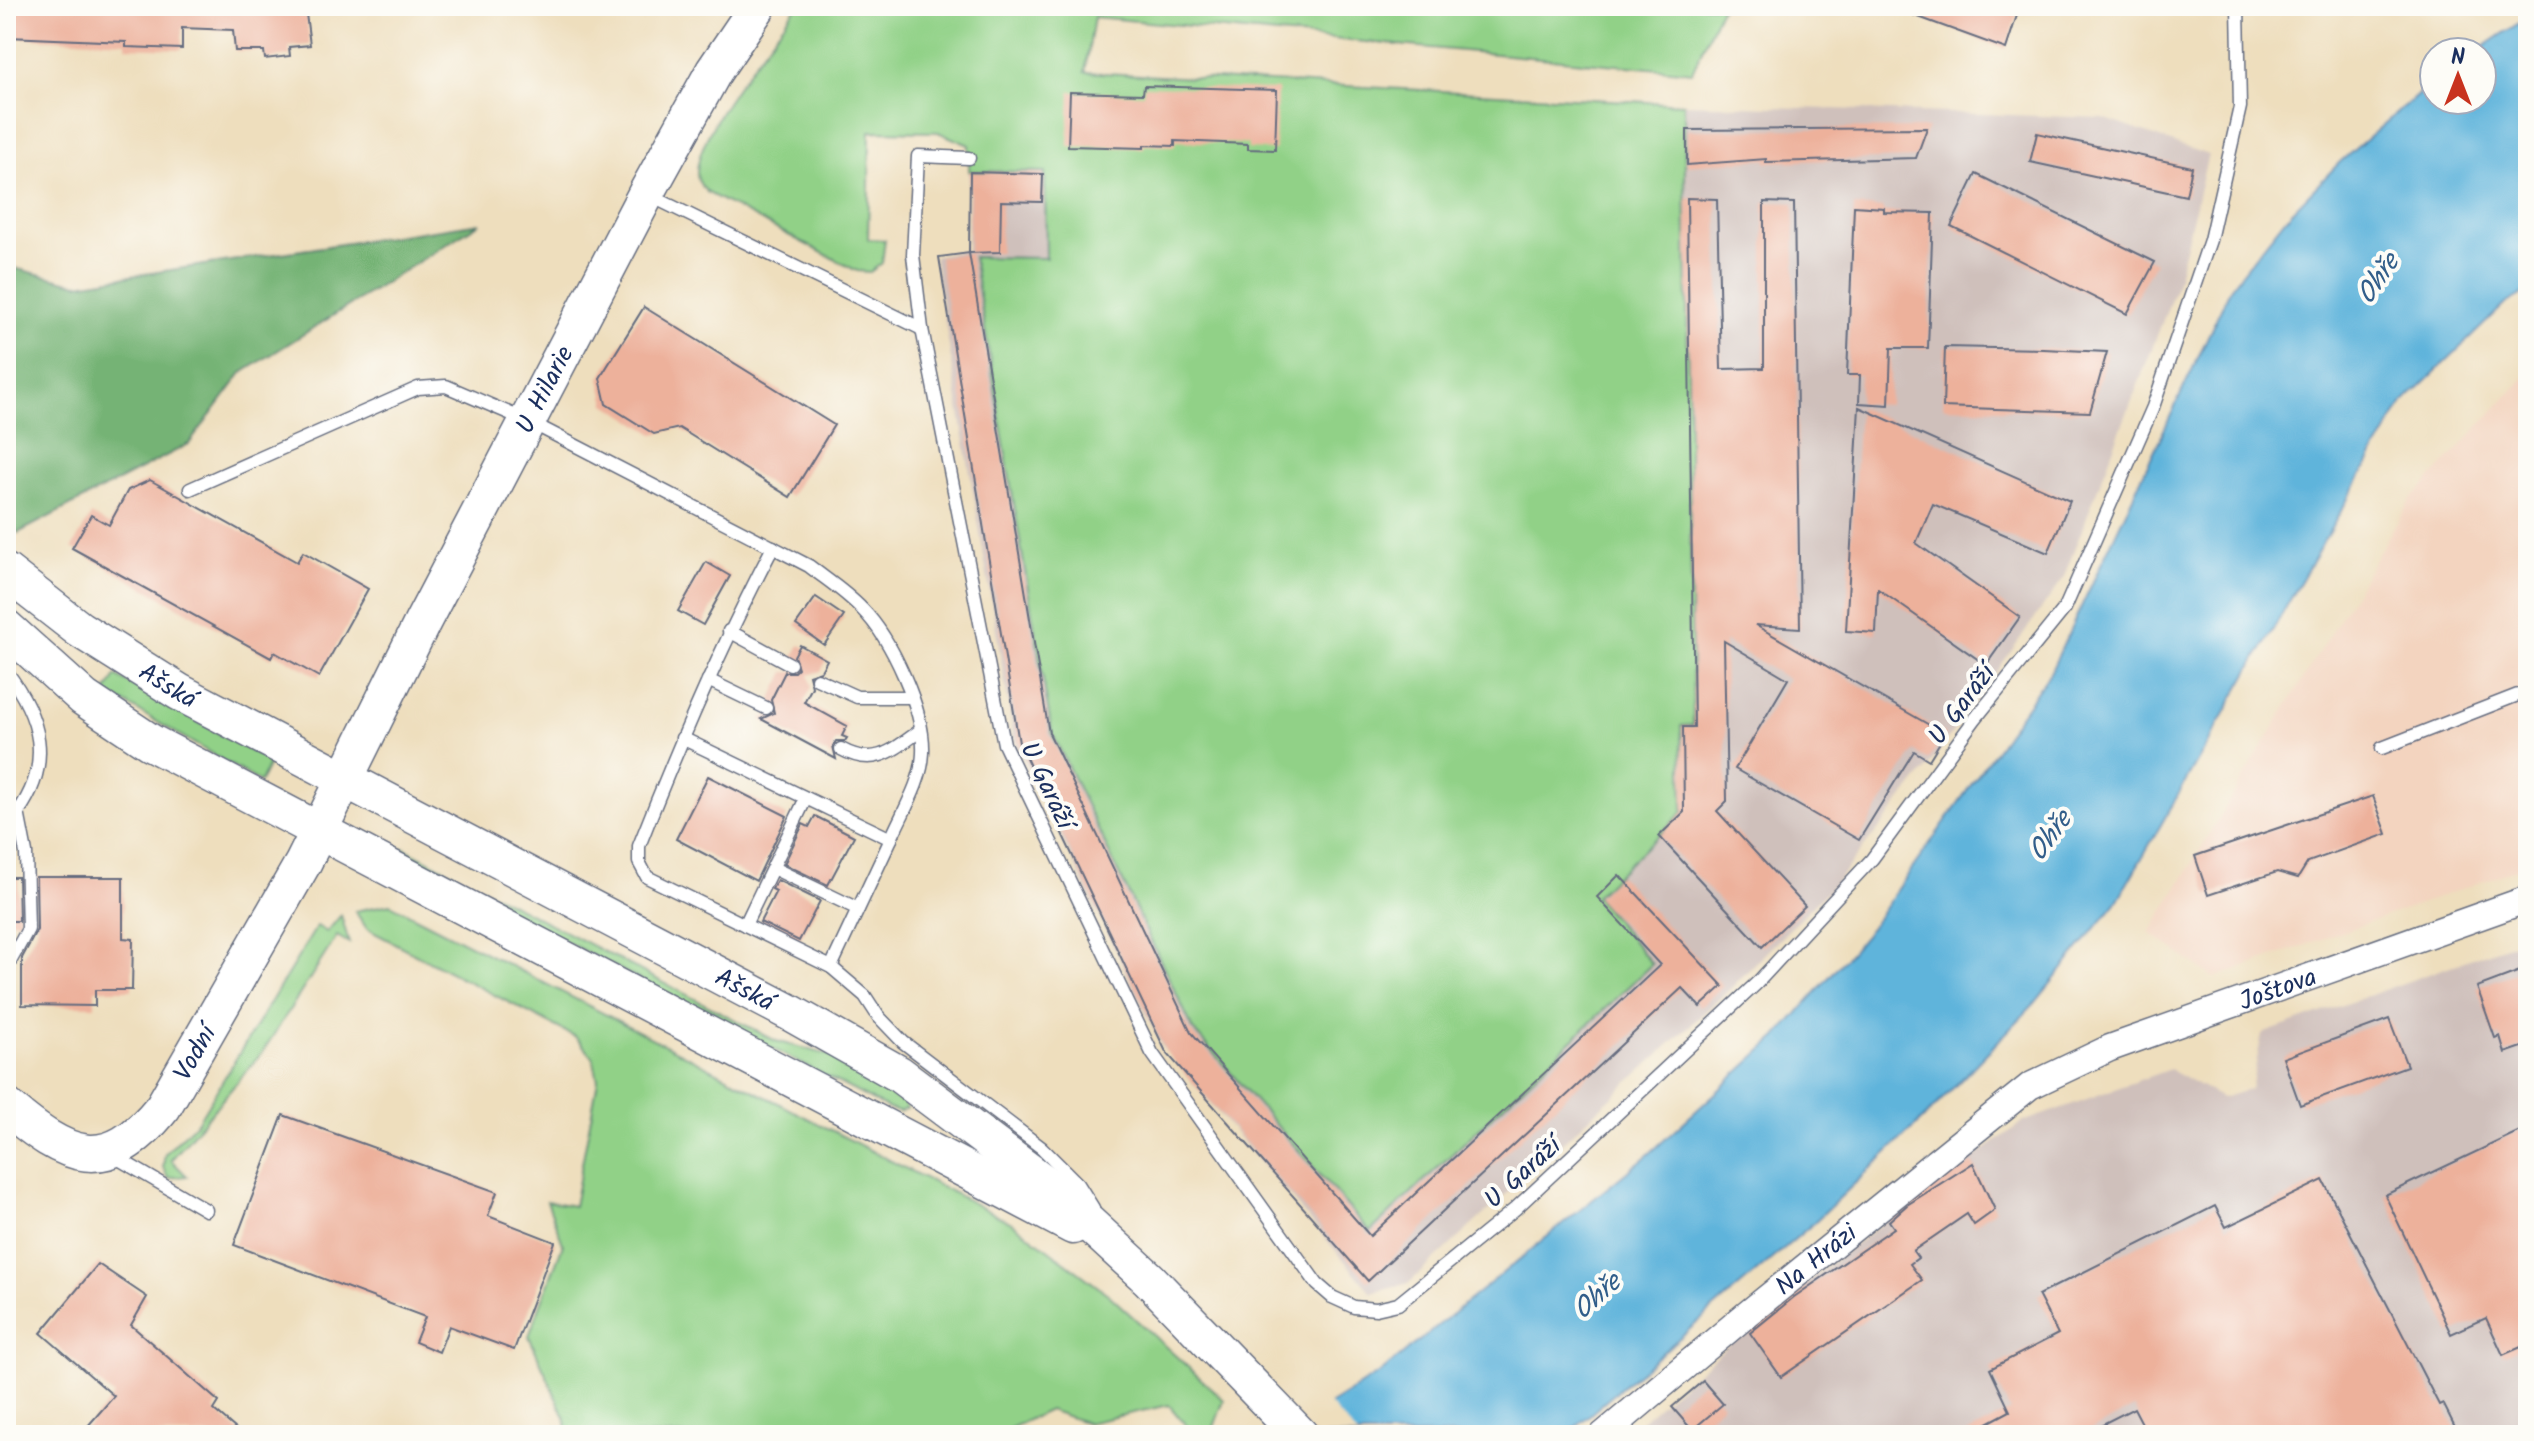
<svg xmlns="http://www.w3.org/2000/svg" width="2534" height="1441" viewBox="0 0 2534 1441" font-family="Kalam,sans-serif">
	<rect width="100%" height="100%" fill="#fdfcf7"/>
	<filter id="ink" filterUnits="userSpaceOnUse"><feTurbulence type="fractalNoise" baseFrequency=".0125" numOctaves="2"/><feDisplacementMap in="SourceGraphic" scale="16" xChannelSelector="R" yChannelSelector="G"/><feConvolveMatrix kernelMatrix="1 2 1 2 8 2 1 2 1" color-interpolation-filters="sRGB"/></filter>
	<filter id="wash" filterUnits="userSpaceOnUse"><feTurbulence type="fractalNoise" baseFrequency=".006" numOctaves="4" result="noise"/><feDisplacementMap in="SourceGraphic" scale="32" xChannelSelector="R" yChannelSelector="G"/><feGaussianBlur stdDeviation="1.8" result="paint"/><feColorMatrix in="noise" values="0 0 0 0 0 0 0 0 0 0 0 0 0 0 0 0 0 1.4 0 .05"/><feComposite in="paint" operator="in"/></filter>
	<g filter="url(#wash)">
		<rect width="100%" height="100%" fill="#eedebd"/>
		<!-- built -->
		<path fill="#f3d4bf" d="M2528,374v491l-314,113 -64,-45 260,-432z"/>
		<!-- industrial -->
		<g fill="#cfc0bb">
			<path d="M1684,104l419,14 105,37 -33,134 -112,290 -138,192 -89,111 -106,107 -321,294 -37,10 -210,-246 -148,-309 -80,-482 33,-6 2,-79 76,1 1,86 -73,-1 622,639 88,-84 -2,-87h12z"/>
			<path d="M2528,938v497h-890l-5,-7 114,-99 141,-110 135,-97 147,-53 52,29 29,-9 11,-55z"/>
		</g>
		<!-- green -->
		<g fill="#91d187" stroke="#568072" stroke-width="2">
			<path d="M797,6h925l-30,66 -598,-55 -9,55 599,32 9,621 -12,1 2,86 -88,84 57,68 -282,268 -176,-201 -142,-298 -79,-476 73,1 -1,-86 -76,-1v-26l-31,-13 -68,-1 -2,108 17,1 -3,23 -12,9 -13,-1 -149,-78c-6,-6 -11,-11 -11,-21 1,-43 74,-130 100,-166z"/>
			<path d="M116,676l154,86 -10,20 -154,-90z"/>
			<path d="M395,848h9l372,193 60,16 69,47 2,5 -8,3 -10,-3 -490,-254z"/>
			<path d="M390,904l624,320 95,71 115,105 -13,35h-17l-25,-30 -82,18 -38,-13 -53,25h-428l-3,-18 -36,-81 34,-92 -16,-43 27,5 24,-126 -5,-23 -17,-20 -209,-108 -12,-18z"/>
			<path d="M341,915l8,28 -12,-7 -75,117 -91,107 16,16 -19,2 -5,-11 2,-13 33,-33 119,-195 10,6z"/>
		</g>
		<!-- forest -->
		<path fill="#74b374" stroke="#487169" stroke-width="2" d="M480,223l-238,150 -53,71 -171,89 -12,-13v-254l72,18z"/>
		<!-- water -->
		<path fill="#5eb4db" stroke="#3c729c" stroke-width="2" d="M2528,17v274l-23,13 -102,99 -287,500 -81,100 -109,113 -117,111 -243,208h-285l100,-63 268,-218 128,-117 88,-101 186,-265 180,-384 53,-67 56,-58 94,-81v19h48v-48h-6z"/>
		<!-- pier -->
		<path fill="#eedebd" d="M1327,1402l31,33h-81l2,-3z"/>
		<g id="blocks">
			<!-- building -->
			<g fill="#edb19b">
				<path d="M9,6h296l5,39 -21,2 1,9 -25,3 -1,-8h-29l-2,-21 -51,-2v21l-56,-2v-5l-118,-5z"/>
				<path d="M1903,6h117l-14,43 -104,-38z"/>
				<path d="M1144,86l133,4 -2,60 -27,-1v-5l-73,-3v5l-31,-1v3l-76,-2 2,-54 73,2z"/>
				<path d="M1927,128l-11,30 -150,4v-3l-79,6v-35z"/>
				<path d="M2037,133l155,34 -6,29 -156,-34z"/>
				<path d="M970,172l73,2 -1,28 -41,-1 -1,51 -31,1z"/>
				<path d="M1976,174l179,88 -28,52 -176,-88z"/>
				<path d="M1687,198l30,1 4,170 43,-1v-166l30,1 6,425 -45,-3 190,109 -16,26 -15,-9 -55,89 -124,-71 53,-90 -64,-38 3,160 -10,10 88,95 -43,41 -103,-111 25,-24 -1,-85h11z"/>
				<path d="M1854,206l30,2v4l49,1 -5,135h-37l-2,57 -30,-2 1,-28h-13z"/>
				<path d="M969,253l80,480 142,299 179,204 290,-271 -63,-68 22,-22 104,111 -23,21 -18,-19 -314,293 -202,-229 -147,-309 -80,-486z"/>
				<path d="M644,307l190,118 -44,72 -111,-69 -25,6 -48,-30 -6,-26z"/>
				<path d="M1945,347l98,2 64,3 -17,60 -94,-3 -53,-2z"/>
				<path d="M1859,407l211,94 -22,52 -115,-49 -17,39 104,74 -34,48 -108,-76 -2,44 -30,-2z"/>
				<path d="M150,480l147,82 6,-10 65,37 -49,88 -45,-25 -3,6 -199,-110 19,-33 18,10 19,-35z"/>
				<path d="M706,562l24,14 -27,49 -25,-14z"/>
				<path d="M816,597l28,19 -20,29 -28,-20z"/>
				<path d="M800,645l27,15 -6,11 -12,4 3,12 -8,15 43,24 -5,10 5,2 -2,3h-9l-3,5 3,13 -75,-40 13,-6 -3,-13 14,-28h9l4,-4 -4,-12z"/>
				<path d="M708,776l79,40 -31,65 -80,-42z"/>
				<path d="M2373,796l14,38 -79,28 -10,16 -21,-6 -69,23 -13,-39z"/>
				<path d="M815,816l39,20 -26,49 -44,-21 19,-40 6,3z"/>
				<path d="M6,877h12l1,44h-13z"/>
				<path d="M36,877h87v61l10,1 -1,51h-37v16l-73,-1v-47l15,-28z"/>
				<path d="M777,880l43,21 -21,40 -39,-19 16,-31 -4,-2z"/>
				<path d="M2528,968v77l-23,8 -5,-17 -5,2 -18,-51z"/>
				<path d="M2389,1019l18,47 -107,39 -17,-47z"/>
				<path d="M283,1115l214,77 -9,24 67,26 -41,108 -65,-24 -10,26 -24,-10 10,-25 -191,-72z"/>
				<path d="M2528,1127v217l-25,11 -17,-37 -35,16 -66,-139z"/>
				<path d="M1973,1163l22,47 -21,15 -7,-11 -54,37 5,7 -8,6 12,16 -141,97 -31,-44 44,-36 100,-69 -5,-7 18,-16z"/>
				<path d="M2323,1180l116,225 4,-2 16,32h-311l-14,-27 -53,27h-116l45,-24 -20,-42 68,-35 -20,-39 177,-89 11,21z"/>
				<path d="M98,1264l49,33 -16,28 88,77 -5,8 29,25h-163l34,-39 -73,-63z"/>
				<path d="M1703,1381l20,23 -31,26 -20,-23z"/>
			</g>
		</g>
	</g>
	<g filter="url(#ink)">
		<use href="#blocks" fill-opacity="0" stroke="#656c7f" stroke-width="2"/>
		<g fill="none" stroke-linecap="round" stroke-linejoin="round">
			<defs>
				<g id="lane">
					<path d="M649,195l273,134 -9,-74 5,-99 51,2"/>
					<path d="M922,329l82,415 148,309 165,231 15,13 22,10 22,2 22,-5 117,-95 242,-226 87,-94 28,-30 103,-140 90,-111 88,-201 57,-167 30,-133 -2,-101"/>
					<path d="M190,489l228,-101 28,-2 84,36 279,144c18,14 37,26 53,43 29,29 63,102 61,144 -1,29 -21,60 -32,86l-209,-101"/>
					<path d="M773,547c-51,97 -94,197 -134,299v16l8,15 184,90 34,29 13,20 25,26 139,106 36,36 15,24"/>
					<path d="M729,631l61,33"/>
					<path d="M6,671c35,46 47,92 12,141"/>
					<path d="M817,679l40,18h55"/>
					<path d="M708,680l58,28"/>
					<path d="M2382,748l146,-57"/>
					<path d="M841,749c34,19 52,1 80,-19"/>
					<path d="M6,802l12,10 8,41 2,76 -22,40"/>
					<path d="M773,868l85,41"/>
					<path d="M745,925l61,-127"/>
					<path d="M831,967l60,-128"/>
					<path d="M112,1155l94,55"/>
				</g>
				<g id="street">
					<path id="s1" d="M1603,1435l143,-120 284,-229 80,-38 418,-149"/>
				</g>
				<g id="secondary">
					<path id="s2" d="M6,572l73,57 100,63 612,321 108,61 148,111 102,94 151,156"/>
					<path d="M6,628l78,70 66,44 923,484"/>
					<path id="s3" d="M6,1106c61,52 100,72 157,1l140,-244 120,-242 223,-427 68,-123 44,-65"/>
				</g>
			</defs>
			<!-- lane casing -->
			<use href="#lane" stroke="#656c7f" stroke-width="15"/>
			<!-- street casing -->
			<use href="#street" stroke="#656c7f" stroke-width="29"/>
			<!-- secondary casing -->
			<use href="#secondary" stroke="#656c7f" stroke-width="39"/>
			<!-- lane -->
			<use href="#lane" stroke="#fff" stroke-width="12"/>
			<!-- street -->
			<use href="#street" stroke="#fff" stroke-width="26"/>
			<!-- secondary -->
			<use href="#secondary" stroke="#fff" stroke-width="36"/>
		</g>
	</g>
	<g text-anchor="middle" stroke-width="8" stroke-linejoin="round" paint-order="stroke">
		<!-- street labels -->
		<g font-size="26" fill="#1b2f5e" stroke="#fdfcf7">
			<text dy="9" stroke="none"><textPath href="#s3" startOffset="1000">U Hilarie</textPath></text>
			<text dy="9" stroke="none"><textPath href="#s2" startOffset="198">Ašská</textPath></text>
			<text transform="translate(1961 704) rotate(-53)" y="9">U Garáží</text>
			<text transform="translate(1048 785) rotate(65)" y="9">U Garáží</text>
			<text dy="9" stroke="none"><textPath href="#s2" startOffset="850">Ašská</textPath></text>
			<text dy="9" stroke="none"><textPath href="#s1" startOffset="818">Joštova</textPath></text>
			<text dy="9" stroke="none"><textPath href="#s3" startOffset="250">Vodní</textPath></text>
			<text transform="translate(1522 1172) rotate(-42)" y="9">U Garáží</text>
			<text dy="9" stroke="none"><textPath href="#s1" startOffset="276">Na Hrázi</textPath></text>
		</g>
		<!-- water labels -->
		<g font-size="28" font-style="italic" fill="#325e8a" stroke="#fdfcf7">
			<text transform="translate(2377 278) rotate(-56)" y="10">Ohře</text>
			<text transform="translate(2049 835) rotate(-54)" y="10">Ohře</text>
			<text transform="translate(1596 1295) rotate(-42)" y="10">Ohře</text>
		</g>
	</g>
	<!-- margin -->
	<rect width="2534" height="1441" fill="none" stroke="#fdfcf7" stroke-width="32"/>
	<!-- north arrow -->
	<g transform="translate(2458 76)"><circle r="38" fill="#fdfcf7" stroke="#a3aaba" stroke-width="2"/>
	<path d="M0-6L14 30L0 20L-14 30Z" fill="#c8321e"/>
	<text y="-12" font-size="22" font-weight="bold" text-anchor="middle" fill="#1b2f5e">N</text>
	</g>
</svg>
